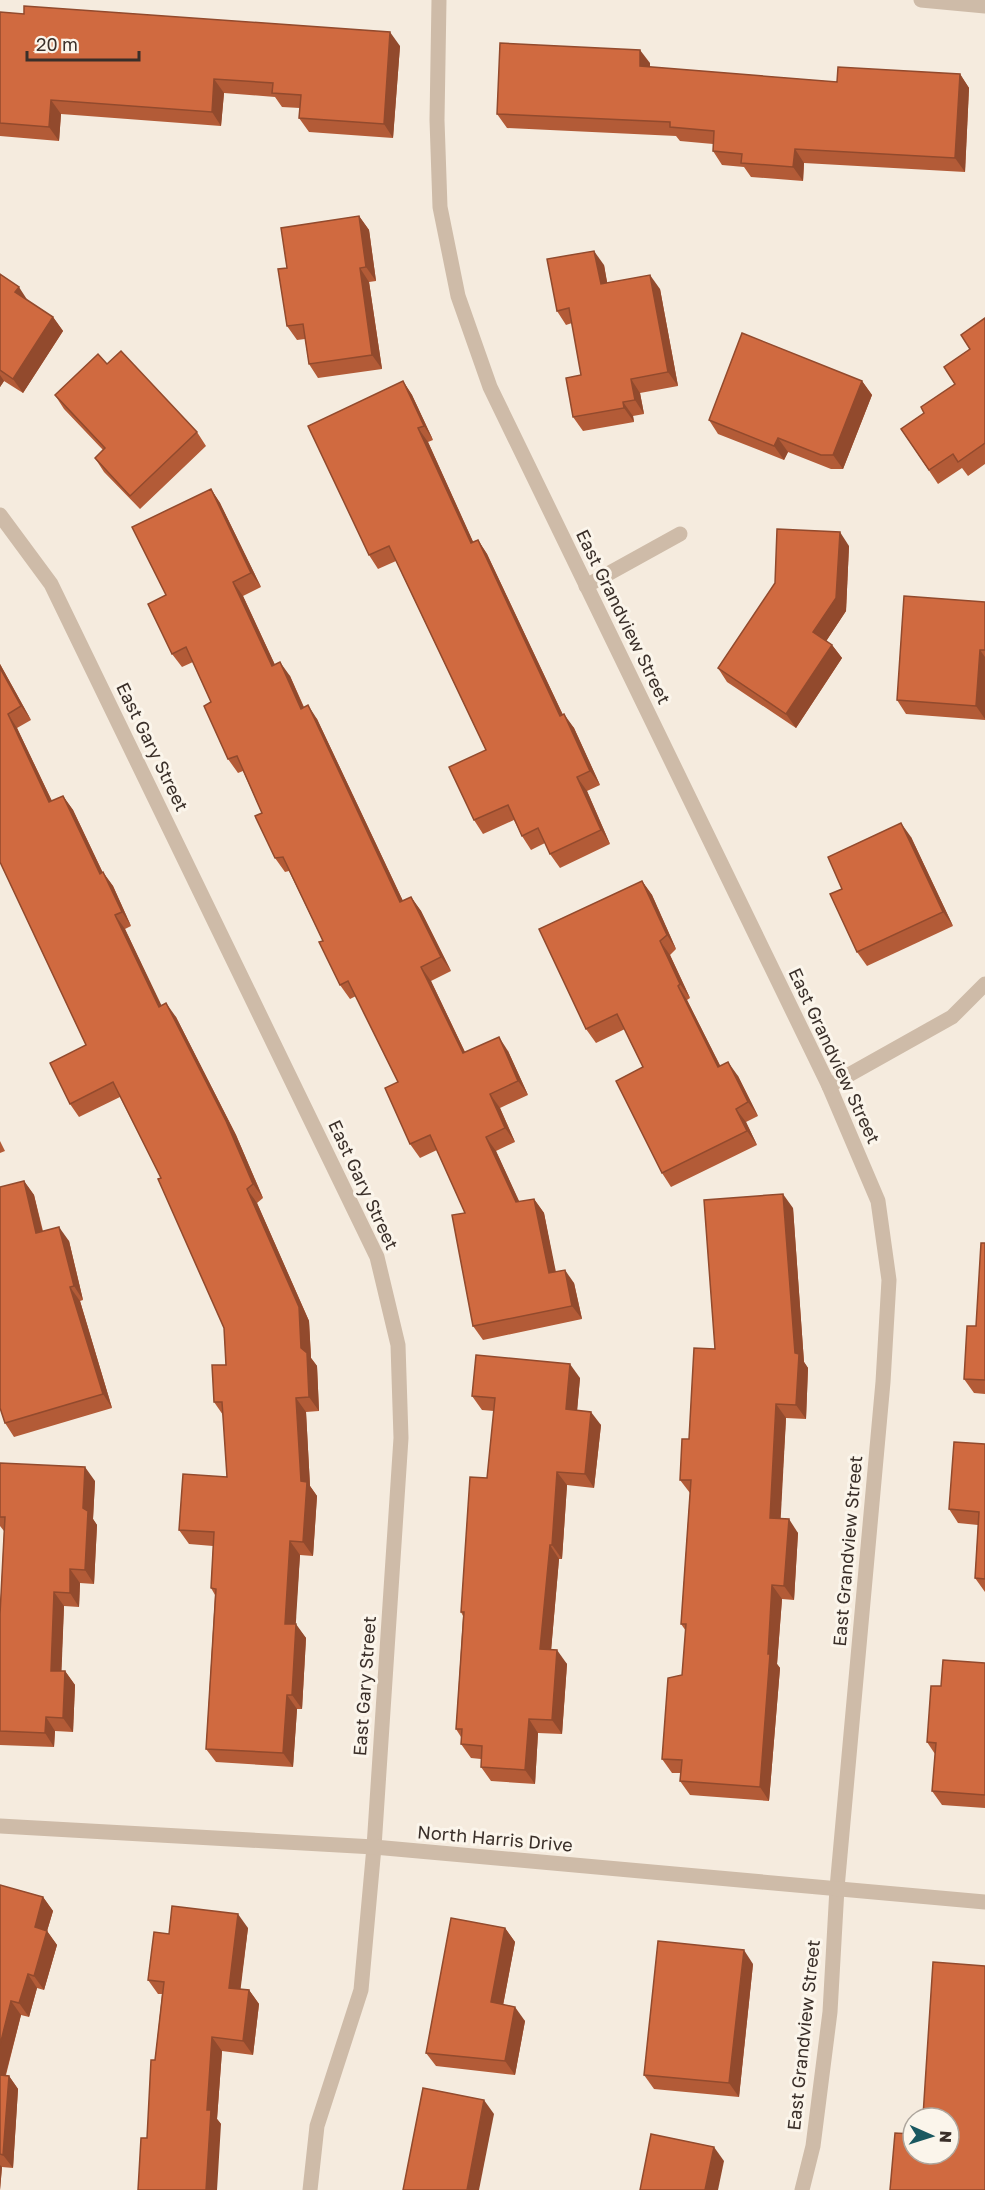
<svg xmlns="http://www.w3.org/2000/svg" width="985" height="2190" viewBox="0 0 985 2190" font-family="'Golos Text',sans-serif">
	<rect width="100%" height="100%" fill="#f5ebde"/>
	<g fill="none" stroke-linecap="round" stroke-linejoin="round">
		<!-- minor -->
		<g stroke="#cebba8" stroke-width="15">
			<path d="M439,0l-2,120 3,87 18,89 32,91 339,699 49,115 11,79 -6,102 -46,506 -7,124 -17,134 -11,44"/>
			<path d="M921,0l64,6"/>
			<path d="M0,515l51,69 326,673 21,88 3,93 -27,409 -13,143 -44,136 -7,64"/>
			<path d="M586,586l94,-52"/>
			<path d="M829,1086l123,-69 33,-33"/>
		</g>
		<!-- tertiary -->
		<path stroke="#cebba8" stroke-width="15" d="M0,1826l374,21 611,55"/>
	</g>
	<!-- wall -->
	<g fill="#b35b37">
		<path d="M0,12l400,34 -7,92 -84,-6 -10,-14 1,-10 -18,-1 -7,-10 -51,-4 -3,33 -160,-12 -2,27 -59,-5z"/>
		<path d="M650,63v4l187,15 123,-8 9,14 -4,84 -161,-9 -1,18 -52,-4 -7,-10 -22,-2 -9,-14v-7l-33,-3 -4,-5 -169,-8 -10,-14z"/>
		<path d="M359,216l10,14 7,51 -7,1 13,87 -64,9 -9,-14 -4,-25 -8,1 -10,-14v-58z"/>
		<path d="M604,265l3,18 53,6 18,97 -38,7 4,21 -11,2 1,6 -51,9 -10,-14 8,-42 -9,-52 -6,2 -9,-14z"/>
		<path d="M0,274l28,27 25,16 10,14 -40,62 -19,-12 -4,6z"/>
		<path d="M985,318v146l-17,12 -6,-8 -24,16 -37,-55 23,-16 31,-29 15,-35z"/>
		<path d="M107,364l90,68 9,14 -66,63 -36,-37 -9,-14 8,-8 -39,-41 -9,-14z"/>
		<path d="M403,381l9,14 21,45 -5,2 45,100 5,-2 9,14 76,161 11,13 26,57 -13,6 23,53 -50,24 -10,-14 -5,-11 -14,7 -9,-14 -8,-16 -31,14 -9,-14 12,-70 -90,-189 -18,8 -9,-14z"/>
		<path d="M862,381l10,14 -29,74h-12l-43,-17 -4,8 -66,-26 -9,-14z"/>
		<path d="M211,489l9,14 41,84 -18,9 32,69 15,11 14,31 13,12 86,182 8,-4 10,14 30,60 -20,10 34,71 43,-1 20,44 -28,13 15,34 -19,9 23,51 15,-3 10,14 11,58 19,12 8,36 -99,21 -10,-14 -8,-113 -28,-63 -17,8 -10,-14 -12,-62 -42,-86 -6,3 -10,-14 -17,-44 -34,-70 -4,1 -10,-14 -13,-45 -19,-42 -5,2 -10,-14 -17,-57 -18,-40 -11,5 -10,-13 -6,-59z"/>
		<path d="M849,546l-3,65 -20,30 6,4 10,13 -46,70 -69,-46 -9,-14z"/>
		<path d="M985,602v118l-79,-6 -9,-14z"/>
		<path d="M0,664l31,56 -14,8 35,73 11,-5 10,14 30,63 10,13 18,40 -6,3 36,77 15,11 60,118 27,63 -6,5 52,118 2,37 6,8 2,45 -13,1 4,74 7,10 -4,60 -13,-1 -5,69 11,14 -4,71h-5l-4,58 -77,-5 -10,-13 9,-154 -4,-7 2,-42 -24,-2 -10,-14 48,-53 -4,-62 -9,-13 12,-37 -2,-37 -63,-150 -41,-81 -41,20 -9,-13 16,-59 -86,-183z"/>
		<path d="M911,837l42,89 -86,40 -10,-14 -15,-63z"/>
		<path d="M642,881l10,14 24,54 -6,6 20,43 -3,2 33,66 18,10 20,40 -12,6 11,23 -86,42 -9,-14 -19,-106 -18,-38 -29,14 -10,-14z"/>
		<path d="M0,1141l5,10 -5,2z"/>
		<path d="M24,1181l10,14 9,36 26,10 14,59 -3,1 32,107 -98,29 -9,-14z"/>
		<path d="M793,1208l11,154 4,6 -2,51 -20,-1 -6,101 18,14 -4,67 -12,-1 -5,65 3,4 -11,133 -79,-6 -10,-14v-8h-8l-10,-14 20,-84 4,-44 -5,-7 9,-131 -10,-13 9,-41 26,-90z"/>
		<path d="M985,1243v151l-11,-1 -10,-14 12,-53z"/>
		<path d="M580,1378l-3,32 24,15 -7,63 -27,-3 -5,74h-3l-8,91 16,14 -5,70 -24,-1 -3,51 -44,-3 -10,-14v-8l-10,-1 -10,-14v-7l-5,-8 7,-113 -2,-4 26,-134 7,-67 -12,-1 -10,-14z"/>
		<path d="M985,1444v148l-10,-14 3,-53 -20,-2 -9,-14z"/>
		<path d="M0,1463l95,18 -2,38 4,6 -3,59 -14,-1 -1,24 -15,-1 -3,65h4l10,14 -2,47 -18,-1 -1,16 -54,-2v-131l4,-83 -4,-5z"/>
		<path d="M985,1663v145l-43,-3 -10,-14 3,-37 -8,-12 14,-56z"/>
		<path d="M0,1885l43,12 10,14 -6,20 10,14 -13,45 -7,-2 -8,29 -8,-2 -15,60 3,1 9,13 -5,79 -11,-1 -2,23z"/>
		<path d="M248,1928l-8,61 9,1 10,14 -6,51 -31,-4 -5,68 4,5 -74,14 15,-144h-4l-10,-14 21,-46z"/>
		<path d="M505,1928l10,14 -12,63 22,16 -10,54 -79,-9 -10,-13z"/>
		<path d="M753,1964l-14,133 -85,-8 -10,-14z"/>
	</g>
	<!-- shaded-wall -->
	<g fill="#924a2d">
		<path d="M390,32l10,14 -7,92 -9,-14z"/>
		<path d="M640,50l10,13 -1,17 -9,-14z"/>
		<path d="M960,74l9,14 -4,84 -10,-14z"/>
		<path d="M214,79l10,14 -3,33 -9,-14z"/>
		<path d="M51,100l10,14 -2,27 -10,-14z"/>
		<path d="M795,149l9,14 -1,18 -10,-14z"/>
		<path d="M359,216l10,14 7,51 -10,-14z"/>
		<path d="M594,251l10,14 6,33 -9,-14z"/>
		<path d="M360,268l9,14 13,87 -10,-14z"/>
		<path d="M650,275l10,14 18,97 -10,-14z"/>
		<path d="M19,287l9,14 -13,-9z"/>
		<path d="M53,317l10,14 -40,62 -10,-14z"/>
		<path d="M0,375l4,6 -4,6z"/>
		<path d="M631,379l9,14 4,21 -9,-14z"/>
		<path d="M403,381l9,14 21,45 -9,-14z"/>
		<path d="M862,381l10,14 -29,74 -10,-14z"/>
		<path d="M623,402l10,14 1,6 -10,-14z"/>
		<path d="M418,428l10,14 52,115 -9,-14z"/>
		<path d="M778,438l10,14 -4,8 -10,-14z"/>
		<path d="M211,489l9,14 41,84 -10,-14z"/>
		<path d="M840,532l9,14 -3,65 -23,35 -10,-14z"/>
		<path d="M478,540l9,14 83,176 -10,-14z"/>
		<path d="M233,582l10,14 39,84 -10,-14z"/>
		<path d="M832,645l10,13 -46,70 -10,-14z"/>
		<path d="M980,650l5,7v62l-9,-13z"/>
		<path d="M280,662l10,14 20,46 -9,-13z"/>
		<path d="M0,664l31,56 -10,-14 -21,-38z"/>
		<path d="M308,705l9,14 93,197 -10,-14z"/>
		<path d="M8,714l9,14 42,88 -10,-14z"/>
		<path d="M564,714l10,14 26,57 -10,-14z"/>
		<path d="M577,777l10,14 23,53 -9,-14z"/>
		<path d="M63,796l10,14 37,78 -10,-14z"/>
		<path d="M901,823l10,14 42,89 -10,-14z"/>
		<path d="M103,872l10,14 18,40 -9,-14z"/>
		<path d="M642,881l10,14 24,54 -9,-14z"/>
		<path d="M411,897l10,14 30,60 -10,-14z"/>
		<path d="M115,915l10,14 44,92 -10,-14z"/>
		<path d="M660,941l10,14 20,43 -10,-14z"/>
		<path d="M421,967l10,14 41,86 -9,-14z"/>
		<path d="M678,986l9,14 41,81 -10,-14z"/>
		<path d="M166,1003l10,14 60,118 27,63 -10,-14z"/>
		<path d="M499,1037l9,14 20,44 -10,-14z"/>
		<path d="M728,1062l10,14 20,40 -10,-14z"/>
		<path d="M490,1094l10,14 15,34 -10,-14z"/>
		<path d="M736,1109l10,13 11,23 -10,-14z"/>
		<path d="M486,1137l10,14 30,65 -10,-14z"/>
		<path d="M24,1181l10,14 12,52 -10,-14z"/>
		<path d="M247,1189l10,14 52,118 2,37 6,8 2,45 -10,-14 -8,-49z"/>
		<path d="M783,1194l10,14 11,154 4,6 -2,51 -10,-14 -1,-52z"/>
		<path d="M534,1199l10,14 15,74 -10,-14z"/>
		<path d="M59,1227l10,14 14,59 -9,-14z"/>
		<path d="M565,1270l9,13 8,36 -10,-13z"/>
		<path d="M70,1287l10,14 32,107 -9,-14z"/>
		<path d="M570,1364l10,14 -4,45 -10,-14z"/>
		<path d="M296,1398l10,14 4,74 7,10 -4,60 -10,-14z"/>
		<path d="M776,1404l10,14 -6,114 -10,-14z"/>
		<path d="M591,1412l10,13 -7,63 -9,-14z"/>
		<path d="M85,1467l10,14 -2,38 4,6 -3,59 -9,-14 -2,-62z"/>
		<path d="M557,1472l10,13 -5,74 -10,-14z"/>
		<path d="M789,1519l9,14 -4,67 -10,-14z"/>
		<path d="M290,1541l10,14 -5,82 -10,-13z"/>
		<path d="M550,1545l9,14 -9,104 -10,-14z"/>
		<path d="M70,1569l10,14 -1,24 -9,-14z"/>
		<path d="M772,1585l10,14 -5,65 3,4 -11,133 -9,-14z"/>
		<path d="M54,1592l10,14 -3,79 -10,-14z"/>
		<path d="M296,1624l10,14 -4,71 -10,-14z"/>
		<path d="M557,1650l10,14 -5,70 -10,-14z"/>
		<path d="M65,1671l10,14 -2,47 -10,-14z"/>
		<path d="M287,1695l10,14 -4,58 -10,-14z"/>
		<path d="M46,1717l9,14 -1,16 -9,-14z"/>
		<path d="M529,1719l9,14 -3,51 -10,-14z"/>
		<path d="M43,1897l10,14 -6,20 10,14 -13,45 -10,-14 1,-49z"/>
		<path d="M238,1914l10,14 -9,74 -10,-14z"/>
		<path d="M505,1928l10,14 -14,74 -10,-14z"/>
		<path d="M744,1950l9,14 -14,133 -10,-14z"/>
		<path d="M28,1974l9,14 -8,29 -10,-14z"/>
		<path d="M249,1990l10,14 -6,51 -10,-14z"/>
		<path d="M11,2001l10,14 -19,73 -2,-3v-40z"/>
		<path d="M515,2007l10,14 -10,54 -10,-14z"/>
		<path d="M212,2037l10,14 -5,68 4,5 -4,66h-11l1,-80z"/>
		<path d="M9,2076l9,13 -5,79 -10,-13z"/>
		<path d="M484,2100l10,14 -15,76h-12z"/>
		<path d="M714,2147l10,14 -6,29h-13z"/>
		<path d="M0,2165l2,2 -2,23z"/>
	</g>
	<!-- building -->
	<g fill="#d06a40" stroke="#924a2d" stroke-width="1.5">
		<path d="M24,6l366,26 -6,92 -85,-6 2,-23 -29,-2 1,-10 -59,-4 -2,33 -161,-12 -2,27 -49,-4v-111l24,2z"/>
		<path d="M500,43l140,7v16l197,16 1,-15 122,7 -5,84 -160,-9 -2,18 -52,-4 1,-9 -29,-3 1,-20 -44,-4v-5l-173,-8z"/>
		<path d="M359,216l7,51 -6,1 12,87 -63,9 -6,-40 -16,2 -9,-57 9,-1 -6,-40z"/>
		<path d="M594,251l7,33 49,-9 18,97 -37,7 4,21 -12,2 1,6 -51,9 -7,-39 15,-3 -12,-67 -12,3 -10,-52z"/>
		<path d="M0,274l19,13 -4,5 38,25 -40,62 -13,-9z"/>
		<path d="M985,318v125l-27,19 -5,-8 -24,16 -28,-41 23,-16 -3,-6 34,-23 -11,-17 26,-18 -9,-14z"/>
		<path d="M742,333l120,48 -29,74h-12l-43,-17 -4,8 -65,-26z"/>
		<path d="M121,351l76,81 -67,64 -35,-38 10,-10 -50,-53 43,-41 9,10z"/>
		<path d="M403,381l21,45 -6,2 53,115 7,-3 82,176 4,-2 26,57 -13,6 24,53 -51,24 -12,-26 -16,8 -14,-31 -34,15 -25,-53 37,-17 -97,-204 -20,9 -61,-129z"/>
		<path d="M211,489l40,84 -18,9 39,84 8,-4 21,47 7,-4 92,197 11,-5 30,60 -20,10 42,86 36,-16 19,44 -28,13 15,34 -19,9 30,65 18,-3 15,74 16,-3 7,36 -99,20 -21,-111 13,-2 -35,-78 -20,9 -25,-56 13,-6 -50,-101 -8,4 -21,-43 4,-1 -40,-84 -8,1 -20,-42 7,-3 -25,-57 -9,3 -24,-53 7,-4 -25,-55 -14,7 -24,-50 18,-9 -34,-68z"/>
		<path d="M777,529l63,3 -4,66 -23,34 19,13 -46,69 -68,-46 57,-85z"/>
		<path d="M904,596l81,6v48h-5l-4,56 -79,-6z"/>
		<path d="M0,668l21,38 -13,8 41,88 14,-6 37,78 3,-2 19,40 -7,3 44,92 7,-4 60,118 27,63 -6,5 52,118 2,41 6,5 2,44 -13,1 5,83 6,1 -4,60 -13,-1 -5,83h11l-4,71h-5l-4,58 -77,-4 10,-160 -5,-1 3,-56 -35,-2 4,-56 44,3 -5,-75h-8l-2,-37h14l-2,-37 -66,-149 3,-1 -48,-96 -43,22 -20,-41 36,-18 -86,-183z"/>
		<path d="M901,823l42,89 -86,40 -27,-58 12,-5 -14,-32z"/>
		<path d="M642,881l25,54 -7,6 20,43 -2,2 40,81 10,-5 20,40 -12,7 11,22 -85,42 -46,-92 27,-14 -26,-53 -31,15 -47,-100z"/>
		<path d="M24,1181l12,52 23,-6 15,59 -4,1 33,107 -98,29 -5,-15v-221z"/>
		<path d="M783,1194l12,159 4,1 -3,51 -20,-1 -6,114 19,1 -5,67 -12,-1 -4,69h2l-10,133 -80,-6 2,-21 -20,-1 6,-81 14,-3 4,-51h-5l10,-144h-11l2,-41h7l5,-91 21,1 -11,-149z"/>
		<path d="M981,1243h4v137l-21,-1 3,-53h9z"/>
		<path d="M476,1355l94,9 -4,45 25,3 -6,62 -28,-2 -5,73h-2l-10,104 17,1 -5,70 -23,-1 -4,51 -44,-3 1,-21 -21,-2 1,-15h-6l8,-117h-3l9,-135 17,1 8,-80 -23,-2z"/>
		<path d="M954,1442l31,2v135l-10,-1 4,-66 -30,-3z"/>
		<path d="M0,1463l85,4 -2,41 5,3 -3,59 -15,-1v24l-16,-1 -3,79h14l-2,47 -17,-1 -1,16 -45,-2v-117l5,-97h-5z"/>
		<path d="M943,1660l42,3v132l-53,-4 4,-48 -9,-1 4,-56h10z"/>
		<path d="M0,1885l43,12 -8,30 12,4 -13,45 -6,-2 -9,29 -8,-2 -11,44z"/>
		<path d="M172,1906l66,8 -9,74 20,2 -6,51 -31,-4 -5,73h4l-5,80h-68l3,-52h6l4,-78h4l9,-78 -16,-2 6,-48 15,2z"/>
		<path d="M451,1918l54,10 -14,74 24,5 -10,54 -79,-8z"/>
		<path d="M658,1941l86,9 -15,133 -85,-8z"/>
		<path d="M933,1962l52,4v224h-95l5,-57 18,1v-2v22h36v-36h-35v-2h9z"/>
		<path d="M0,2075l9,1 -6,79 -3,-1z"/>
		<path d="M423,2088l61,12 -17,90h-64z"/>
		<path d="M651,2134l63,13 -9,43h-65z"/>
	</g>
	<g text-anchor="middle" stroke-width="6" stroke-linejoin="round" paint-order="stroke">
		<!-- street labels -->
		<g font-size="18" fill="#3a2f29" stroke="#fbf5eb">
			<text transform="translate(623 617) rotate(64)" y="6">East Grandview Street</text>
			<text transform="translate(152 747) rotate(64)" y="6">East Gary Street</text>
			<text transform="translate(834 1056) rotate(65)" y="6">East Grandview Street</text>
			<text transform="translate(363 1185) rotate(65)" y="6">East Gary Street</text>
			<text transform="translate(848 1551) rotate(-85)" y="6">East Grandview Street</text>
			<text transform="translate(365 1686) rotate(-86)" y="6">East Gary Street</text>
			<text transform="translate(495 1839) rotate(5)" y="6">North Harris Drive</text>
			<text transform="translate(804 2035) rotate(-84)" y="6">East Grandview Street</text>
		</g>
	</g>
	<!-- north arrow -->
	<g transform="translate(931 2136) rotate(93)"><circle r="28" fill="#fbf5eb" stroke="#aea69d" stroke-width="1.5"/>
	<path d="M0-4.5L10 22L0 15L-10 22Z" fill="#1a5860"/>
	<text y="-9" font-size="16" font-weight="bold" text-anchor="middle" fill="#3a2f29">N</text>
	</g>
	<!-- scale -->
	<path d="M27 51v9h112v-9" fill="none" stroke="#3a2f29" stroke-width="3"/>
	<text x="36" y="51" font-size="18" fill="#3a2f29" stroke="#fbf5eb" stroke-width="4.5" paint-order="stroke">20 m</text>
</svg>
